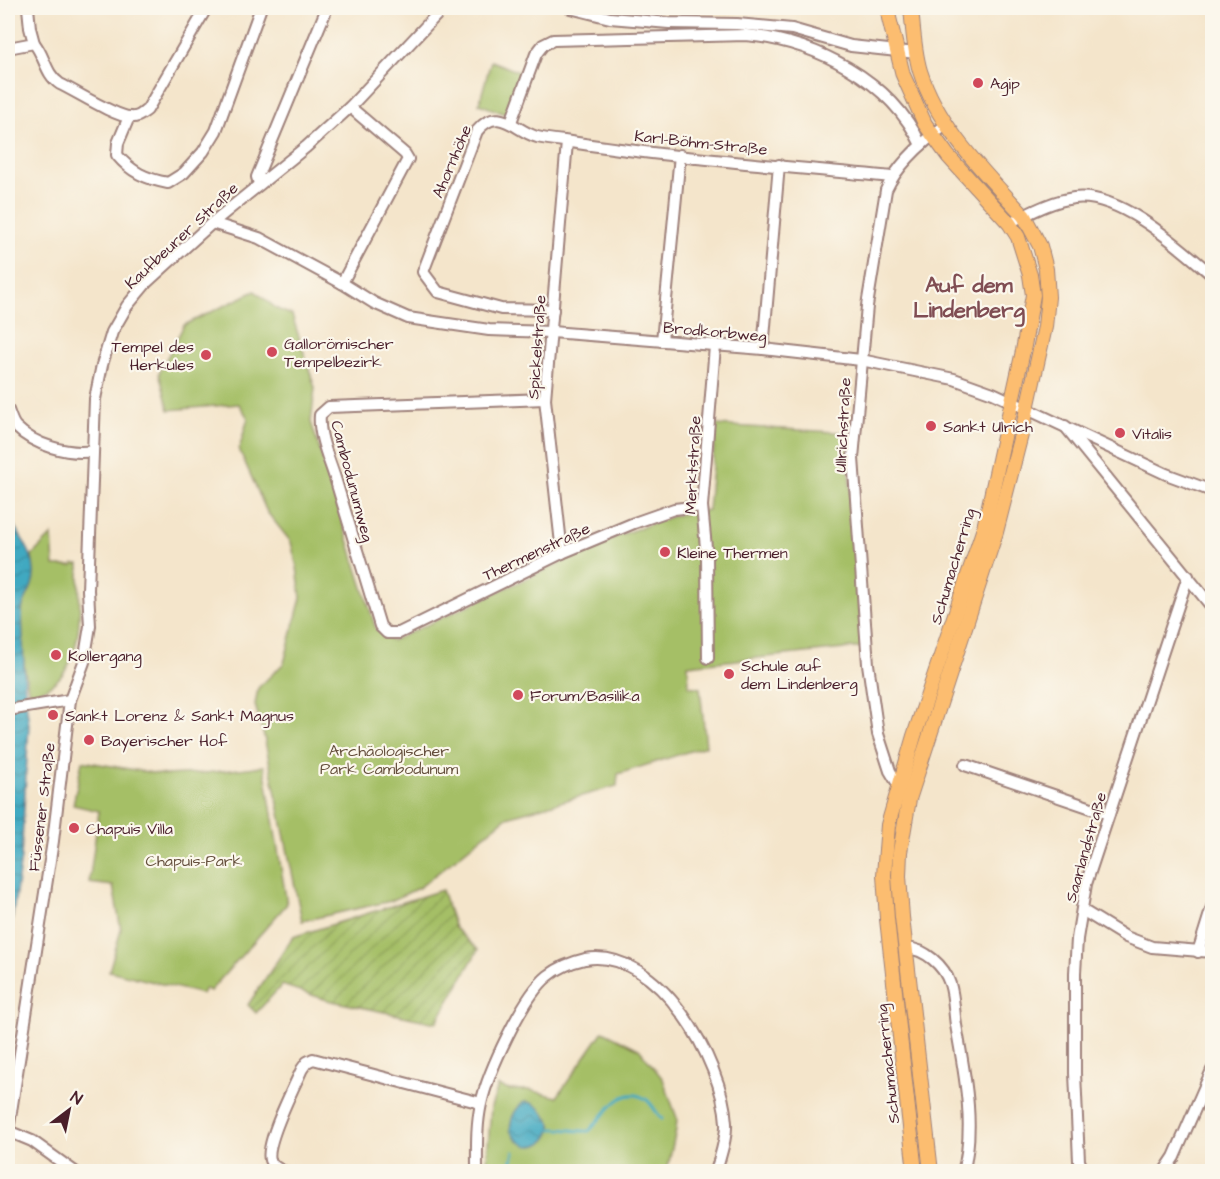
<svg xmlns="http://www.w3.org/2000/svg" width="1220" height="1179" viewBox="0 0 1220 1179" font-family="'Architects Daughter',sans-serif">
	<defs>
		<pattern id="garden-furrows" width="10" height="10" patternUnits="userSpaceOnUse" patternTransform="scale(1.5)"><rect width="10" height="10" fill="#a5bf66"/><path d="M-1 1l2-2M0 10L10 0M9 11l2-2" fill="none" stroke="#889b54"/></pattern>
		<pattern id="water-waves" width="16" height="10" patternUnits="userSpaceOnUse" patternTransform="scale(1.5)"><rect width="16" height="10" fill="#41a9c1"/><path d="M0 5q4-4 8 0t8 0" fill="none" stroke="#38899d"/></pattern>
	</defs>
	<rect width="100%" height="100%" fill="#fbf7ec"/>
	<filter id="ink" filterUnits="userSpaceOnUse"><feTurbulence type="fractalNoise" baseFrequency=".0167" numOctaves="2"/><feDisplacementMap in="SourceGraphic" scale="12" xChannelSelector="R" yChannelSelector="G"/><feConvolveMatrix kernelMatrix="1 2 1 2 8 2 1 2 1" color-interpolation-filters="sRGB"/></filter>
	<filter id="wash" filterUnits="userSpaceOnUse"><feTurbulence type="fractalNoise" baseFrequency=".008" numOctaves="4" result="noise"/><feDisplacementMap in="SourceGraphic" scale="24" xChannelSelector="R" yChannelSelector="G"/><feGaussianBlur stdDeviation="1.35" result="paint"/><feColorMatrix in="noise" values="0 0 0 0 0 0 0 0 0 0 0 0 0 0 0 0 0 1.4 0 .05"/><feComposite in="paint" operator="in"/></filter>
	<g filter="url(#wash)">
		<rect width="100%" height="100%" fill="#f4e5cb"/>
		<!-- park -->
		<g fill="#a5bf66" stroke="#786f48" stroke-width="1.5">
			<path d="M491,61l31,12 -14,42 -29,-11z"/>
			<path d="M255,291l22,18 15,6 23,73 -4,34 65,207 16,12 228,-106 56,-20 32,-5 8,-85 134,8 -2,25 15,189 -175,18 1,21 11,2 6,58 -88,28 -1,12 -110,31 -87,70 -29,14 -89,20 -38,-185 -9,-31 3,-17 26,-25 17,-65 -4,-31 -6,-25 -24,-30 -28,-63 9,-31 -9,-14 -70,6 -10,-37 25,-48z"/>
			<path d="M52,535l2,31h19l1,-2h5c0,46 10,118 -50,130 -5,-28 -10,-57 -7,-85 1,-7 4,-10 7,-17 5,-11 5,-25 3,-37z"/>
			<path d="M82,761l83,14 40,-2 59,-7 23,138 -77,87 -5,-3 -3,6 -93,-23 12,-41 -8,-44 -24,-3 10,-72 -26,-6z"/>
			<path d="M603,1031l36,18 24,30 14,39 -1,12 -9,41 -181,1 5,-65 7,-21 11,4h21l27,7z"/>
		</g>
		<!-- garden -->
		<path fill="url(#garden-furrows)" stroke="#786f48" stroke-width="1.5" d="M442,890l13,38 23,22 -42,73 -109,-23 -45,-15 -26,28 -8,-8 45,-68z"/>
		<!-- water -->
		<g fill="url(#water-waves)" stroke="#466476" stroke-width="1.5">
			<path d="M8,516c12,21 33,44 24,69 -3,10 -9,15 -10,26l3,81 4,33 -8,133 -13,92z"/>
			<path d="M524,1102c15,0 19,11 27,21 2,17 -16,30 -31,19 -4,-2 -8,-9 -10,-12 1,-12 4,-20 14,-28z"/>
		</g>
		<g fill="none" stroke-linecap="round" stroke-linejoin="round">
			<!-- stream -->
			<g stroke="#41a9c1" stroke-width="3">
				<path d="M552,1129c12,-1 25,3 37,2 14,-13 33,-50 58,-31 6,5 9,13 15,19"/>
				<path d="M509,1172l5,-20"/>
			</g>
		</g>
	</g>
	<g filter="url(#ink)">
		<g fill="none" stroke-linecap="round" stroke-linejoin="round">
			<defs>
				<g id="minor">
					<path d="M570,8l40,10 59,5 68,1 55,5 59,17 65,7"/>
					<path d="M34,43c11,13 11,31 26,41 17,8 54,32 70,33 8,1 11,-3 17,-7l57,-98v-4"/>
					<path d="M8,48l26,-5 -4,-15 -2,-20"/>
					<path d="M129,117l-11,26 -1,12c14,17 29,24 51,28l16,-10 19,-21 13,-21 44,-121"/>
					<path d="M511,122l25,-68 7,-9 10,-5 193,-5c69,6 145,45 175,110"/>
					<path d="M259,184l-2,-7 70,-169"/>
					<path d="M212,223l47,15 83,45 32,20 34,15 81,12 63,2 211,17 98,11 93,19 39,14 173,81 46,17"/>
					<path d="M1009,223c21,-10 42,-22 65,-25 46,-6 105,49 138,77"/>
					<path d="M342,283l66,-124 -3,-5 -55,-47"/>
					<path d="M553,310l-52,-1 -63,-17 -15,-20 54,-141c22,-27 38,0 60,6 9,2 18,3 27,4 108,17 219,25 328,36"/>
					<path d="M662,341l18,-186"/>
					<path d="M763,349l16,-184"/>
					<path d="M545,399l-216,8 -9,8c-2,20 9,44 15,63 15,49 30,98 45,148l7,7h12l163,-80 72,-30 40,-14 28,-3"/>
					<path d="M8,410c2,5 4,13 8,17 18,18 52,28 77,24"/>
					<path d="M1065,426l147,181"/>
					<path d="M562,553l-17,-154 22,-257"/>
					<path d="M708,658l-1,-100 -5,-52 13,-160"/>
					<path d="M8,710l62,-10"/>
					<path d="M965,765l144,49"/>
					<path d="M899,786l-9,-15 -12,-37 -10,-70 -15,-206 14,-152 19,-116c12,-27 38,-49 61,-66"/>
					<path d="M1082,910l44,27 26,10 60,5"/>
					<path d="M906,948c19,1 38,17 44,36 4,12 4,28 6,41 8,46 20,101 7,147"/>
					<path d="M1198,952l14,-45"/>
					<path d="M8,1131l45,-290 17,-141 14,-38 6,-36 -2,-36 7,-191 7,-34 10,-33 15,-26 20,-24 65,-59 94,-76 44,-40 93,-99"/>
					<path d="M8,1131l24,10 43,31"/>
					<path d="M285,1172c-7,-3 -13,-6 -15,-12 -5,-17 24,-73 32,-91l5,-7 6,-3 168,44"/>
					<path d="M477,1172c0,-23 -1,-46 4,-68 7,-32 42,-108 67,-128 10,-8 24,-14 37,-17 73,-13 138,103 141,164 1,15 -6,33 -10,49"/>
					<path d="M1084,1172l-5,-11 -4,-88v-100l2,-34 9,-55 102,-308"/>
					<path d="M1164,1172l10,-15 38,-87"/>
				</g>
				<g id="major">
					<path d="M888,8l1,10 14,57 22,49 23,32 61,67 9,14 12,38 3,20 -10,56 -39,177 -70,208 -26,89 -4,50 3,44 28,253"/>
					<path d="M911,8c2,20 3,43 9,63 18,57 65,102 104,145l16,30 6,23 2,28 -3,30 -22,100 -27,105 -87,267 -9,53 -1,24 3,41 29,255"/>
				</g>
			</defs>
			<!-- minor casing -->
			<use href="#minor" stroke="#9f827b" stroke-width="14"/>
			<!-- major casing -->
			<use href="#major" stroke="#9f827b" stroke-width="16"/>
			<!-- minor -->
			<use href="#minor" stroke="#fff" stroke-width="10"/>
			<!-- major -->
			<use href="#major" stroke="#fcbd6f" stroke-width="14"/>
		</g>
	</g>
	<!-- markers -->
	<g fill="#d1495b" stroke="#fbf7ec" stroke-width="2">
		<circle cx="978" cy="83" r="6"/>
		<circle cx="272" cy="352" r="6"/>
		<circle cx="206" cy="355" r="6"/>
		<circle cx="931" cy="426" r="6"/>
		<circle cx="1120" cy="433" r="6"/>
		<circle cx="665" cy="552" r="6"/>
		<circle cx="56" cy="655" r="6"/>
		<circle cx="729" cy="674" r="6"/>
		<circle cx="518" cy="695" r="6"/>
		<circle cx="53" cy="715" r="6"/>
		<circle cx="89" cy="740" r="6"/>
		<circle cx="74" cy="828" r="6"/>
	</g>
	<g text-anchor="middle" stroke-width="4.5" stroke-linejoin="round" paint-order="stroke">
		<!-- poi labels -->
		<g font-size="16" fill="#4a1f2b" stroke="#fbf7ec" text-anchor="start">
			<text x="990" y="89">Agip</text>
			<text x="284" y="349">Gallorömischer<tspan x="284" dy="18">Tempelbezirk</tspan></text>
			<text x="194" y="352" text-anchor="end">Tempel des<tspan x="194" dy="18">Herkules</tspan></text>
			<text x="943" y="432">Sankt Ulrich</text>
			<text x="1132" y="439">Vitalis</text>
			<text x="677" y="558">Kleine Thermen</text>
			<text x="68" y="661">Kollergang</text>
			<text x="741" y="671">Schule auf<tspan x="741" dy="18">dem Lindenberg</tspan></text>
			<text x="530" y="701">Forum/Basilika</text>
			<text x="65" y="721">Sankt Lorenz &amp; Sankt Magnus</text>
			<text x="101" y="746">Bayerischer Hof</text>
			<text x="86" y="834">Chapuis Villa</text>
		</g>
		<!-- street labels -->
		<g font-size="16" fill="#4a1f2b" stroke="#fbf7ec">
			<text transform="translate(701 142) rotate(6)" y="6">Karl-Böhm-Straße</text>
			<text transform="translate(451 161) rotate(-67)" y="6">Ahornhöhe</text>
			<text transform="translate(181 235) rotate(-43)" y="6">Kaufbeurer Straße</text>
			<text transform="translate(715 331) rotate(5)" y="6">Brodkorbweg</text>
			<text transform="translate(536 347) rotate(-86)" y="6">Spickelstraße</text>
			<text transform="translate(842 425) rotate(-87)" y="6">Ullrichstraße</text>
			<text transform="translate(692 465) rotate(-87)" y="6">Merktstraße</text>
			<text transform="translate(353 481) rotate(75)" y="6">Cambodunumweg</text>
			<text transform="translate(536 551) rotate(-25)" y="6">Thermenstraße</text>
			<text transform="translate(952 566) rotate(-73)" y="6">Schumacherring</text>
			<text transform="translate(41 807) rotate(-83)" y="6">Füssener Straße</text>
			<text transform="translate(1085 847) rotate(-74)" y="6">Saarlandstraße</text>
			<text transform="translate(887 1064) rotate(-96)" y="6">Schumacherring</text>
		</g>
		<!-- park labels -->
		<g font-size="16" fill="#654f3d" stroke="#fbf7ec">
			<text x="389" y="756">Archäologischer<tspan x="389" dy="18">Park Cambodunum</tspan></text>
			<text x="194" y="866">Chapuis-Park</text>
		</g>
		<!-- district labels -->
		<g font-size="22" font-weight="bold" fill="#804d53" stroke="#fbf7ec">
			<text x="969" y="292">Auf dem<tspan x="969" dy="25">Lindenberg</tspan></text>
		</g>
	</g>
	<!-- margin -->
	<rect width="1220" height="1179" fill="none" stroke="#fbf7ec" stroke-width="30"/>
	<!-- north arrow -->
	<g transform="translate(69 1110) rotate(32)" stroke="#fbf7ec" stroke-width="4.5" paint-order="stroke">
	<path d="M0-4.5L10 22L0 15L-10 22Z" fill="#4a1f2b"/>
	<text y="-9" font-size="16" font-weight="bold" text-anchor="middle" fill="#4a1f2b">N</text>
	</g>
</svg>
